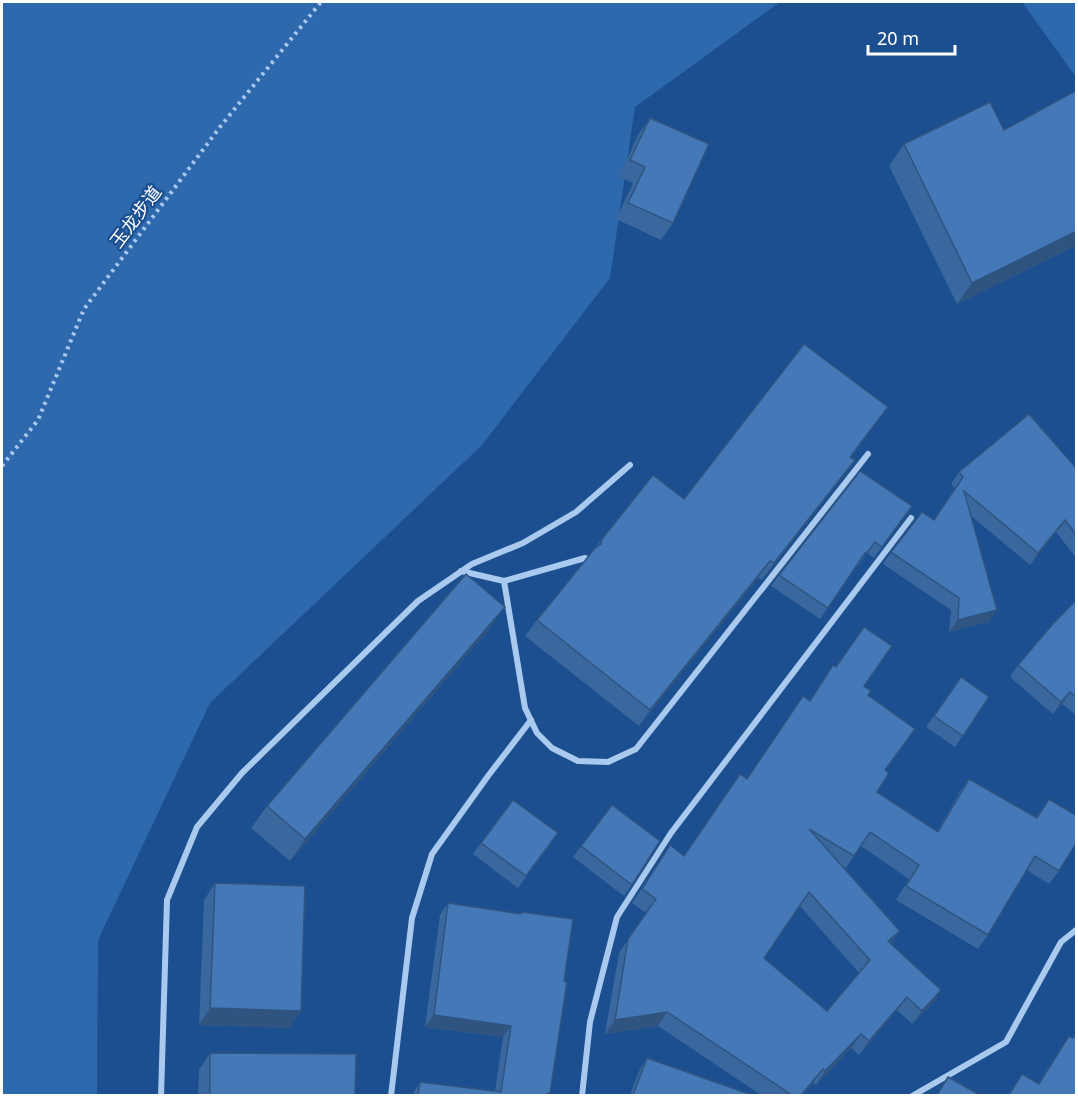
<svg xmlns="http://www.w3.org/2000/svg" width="1078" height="1097" viewBox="0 0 1078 1097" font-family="'Noto Sans','Noto Sans SC',sans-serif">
	<rect width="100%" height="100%" fill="#1b4f8f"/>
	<!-- green -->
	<g fill="#2e69ad">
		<path d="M2,2h778l-145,105 -25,171 -128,167 -272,258 -112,237 -1,155 -95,1z"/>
		<path d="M1022,2h54v75z"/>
	</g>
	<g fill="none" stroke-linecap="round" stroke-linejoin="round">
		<!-- path -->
		<path stroke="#a9c9ee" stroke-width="4" stroke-dasharray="3 4.5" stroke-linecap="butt" d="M2,466l36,-46 46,-111 136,-182 101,-125"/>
		<!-- street -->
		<g stroke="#a9c9ee" stroke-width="6">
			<path d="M461,571l43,10 21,127 12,25 15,15 26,13 30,1 28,-13 232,-295"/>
			<path d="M504,581l81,-23"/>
			<path d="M161,1096l6,-196 30,-73 45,-54 176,-172 54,-37 51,-21 53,-31 54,-47"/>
			<path d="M391,1096l21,-178 20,-64 56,-78 43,-56"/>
			<path d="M582,1096l8,-74 27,-105 54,-84 240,-315"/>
			<path d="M912,1096l94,-54 55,-100 15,-12"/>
		</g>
	</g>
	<!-- wall -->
	<g fill="#3a679d" fill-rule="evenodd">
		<path d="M1077,90v160l-2,-4 -118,58 -68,-138 15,-22 100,-14z"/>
		<path d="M650,118l23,105 -12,17 -45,-21 17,-36 -14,-6 19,-42z"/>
		<path d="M888,407l-37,50 -8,20 -81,103 -4,-2 -119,148 -114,-90 12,-16 65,-81 82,-40z"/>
		<path d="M1077,469v90l-21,-27 -26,33 -59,-49 18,106 -40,10 2,-22 -68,-46 8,-12 43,-32 21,-31 -4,-5 8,-12z"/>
		<path d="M912,506l-38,52 -7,-5 -9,13 -1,-1 -37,54 -49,-33 8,-11z"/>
		<path d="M1077,599v117l-15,-12 -9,10 -43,-37 8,-12z"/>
		<path d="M490,628l-200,233 -39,-33 16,-22z"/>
		<path d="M961,677l28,20 -34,50 -29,-20z"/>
		<path d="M864,686l4,9 17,75 -8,22 60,40 22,-39 10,-14 67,38 13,-18 10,72 -10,13 -22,-14 -39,65 -10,14 -82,-49 13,-21 -48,-33 -16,23 55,62 -9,13 41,60 -20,20 -15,-14 -38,45 -8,-7 -35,37 -3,-2 -10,12h-42l-103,-69 -53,8 14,-81 27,-40 -14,-10 38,-58 14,11 125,-155zM799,905l60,68 -32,38 -63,-53z"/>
		<path d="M481,843l69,2 -32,43 -45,-34z"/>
		<path d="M581,846l51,39 -8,11 -51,-39z"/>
		<path d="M215,883l86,128 -12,17 -90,-3 5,-125z"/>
		<path d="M448,903l100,192h-136l8,-13 75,9 8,-54 -78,-10 15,-112z"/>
		<path d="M1077,1031v64h-69l14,-21 16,10 31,-48 3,2z"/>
		<path d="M210,1053l145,42h-157l1,-25z"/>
		<path d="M647,1058l106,37h-123l10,-26z"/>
	</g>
	<!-- shaded-wall -->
	<g fill="#305480">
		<path d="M1077,231v13l-2,2 -118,58 15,-21z"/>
		<path d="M888,407l-12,17 -38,49 12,-16z"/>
		<path d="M855,460l-12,17 -81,103 12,-17z"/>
		<path d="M1065,520l-9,12 -26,33 8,-12z"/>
		<path d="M770,561l-12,17 -119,148 11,-16z"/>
		<path d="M505,607l-15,21 -200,233 15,-22z"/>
		<path d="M997,610l-8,12 -40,10 9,-12z"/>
		<path d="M1070,692l-8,12 -9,10 8,-12z"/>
		<path d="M900,931l-9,13 -3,-3z"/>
		<path d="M941,990l-9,14 -20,20 10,-13z"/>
		<path d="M907,997l-10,13 -38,45 10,-14z"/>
		<path d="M210,1008l91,3 -12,17 -90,-3z"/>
		<path d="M667,1012l-9,14 -53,8 10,-14z"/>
		<path d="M434,1015l77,11 -8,11 -78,-10z"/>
		<path d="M861,1034l-10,14 -35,37 9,-14z"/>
		<path d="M823,1069l-10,14 -10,12h-2z"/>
	</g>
	<!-- building -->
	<g fill="#4478b7" stroke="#305480" stroke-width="1.5" fill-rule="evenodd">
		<path d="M1077,90v141l-105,52 -68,-139 86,-42 14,28z"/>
		<path d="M650,118l59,26 -36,79 -45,-20 17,-36 -15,-7z"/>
		<path d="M804,344l84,63 -38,50 5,3 -81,103 -4,-2 -120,149 -113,-90 59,-73 5,-3 1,-5 51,-64 31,24z"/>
		<path d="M1029,414l48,55v67l-12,-16 -27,33 -74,-62 33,119 -39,10 1,-22 -68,-46 31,-40 12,8 29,-43 -4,-5z"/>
		<path d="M860,471l52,35 -30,41 -7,-5 -9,12 -1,-1 -37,55 -49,-33z"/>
		<path d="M466,574l39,33 -200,232 -38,-33z"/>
		<path d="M1077,599v98l-7,-5 -9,10 -43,-37 34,-40z"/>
		<path d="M864,627l28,19 -28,40 7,5 -3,4 47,34 -30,41 4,3 -12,19 61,40 31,-53 68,39 12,-19 28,17v26l-18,29 -24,-15 -47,79 -82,-49 13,-21 -49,-33 -16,24 -45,-27 91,102 -12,10 53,49 -19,21 -15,-14 -38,44 -8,-7 -36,37 -2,-2 -22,26h-9l-125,-83 -52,8 13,-81 28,-40 -14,-10 28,-44 14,11 56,-82 7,5 56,-83 7,5 23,-36 3,2zM809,892l61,68 -43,51 -63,-53z"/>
		<path d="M961,677l28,20 -26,39 -29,-20z"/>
		<path d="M513,800l45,33 -32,43 -45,-33z"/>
		<path d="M612,805l48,36 -28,44 -51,-39z"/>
		<path d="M215,883l90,3 -4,125 -91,-3z"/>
		<path d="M448,903l73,11v-2l52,7 -9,62 3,1 -17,111h-2l-1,2h-129l2,-13 81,10 10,-66 -77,-11z"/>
		<path d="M1077,1033v62h-68l13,-21 17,10 30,-48 4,2z"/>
		<path d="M210,1053l146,1 -1,41h-145z"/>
		<path d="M647,1058l105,37h-119z"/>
		<path d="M948,1077l32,18h-43z"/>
	</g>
	<g text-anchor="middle" stroke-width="4.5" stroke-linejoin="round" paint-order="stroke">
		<!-- street labels -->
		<g font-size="18" fill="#fff" stroke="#1b4f8f">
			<text transform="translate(136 217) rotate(-53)" y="6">玉龙步道</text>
		</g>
	</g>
	<!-- border -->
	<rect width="1078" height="1097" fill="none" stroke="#ffffff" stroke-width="6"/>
	<!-- scale -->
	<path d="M868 45v9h87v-9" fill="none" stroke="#ffffff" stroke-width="3"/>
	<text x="877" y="45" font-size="18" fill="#ffffff" stroke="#1b4f8f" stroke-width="4.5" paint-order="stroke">20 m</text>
</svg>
